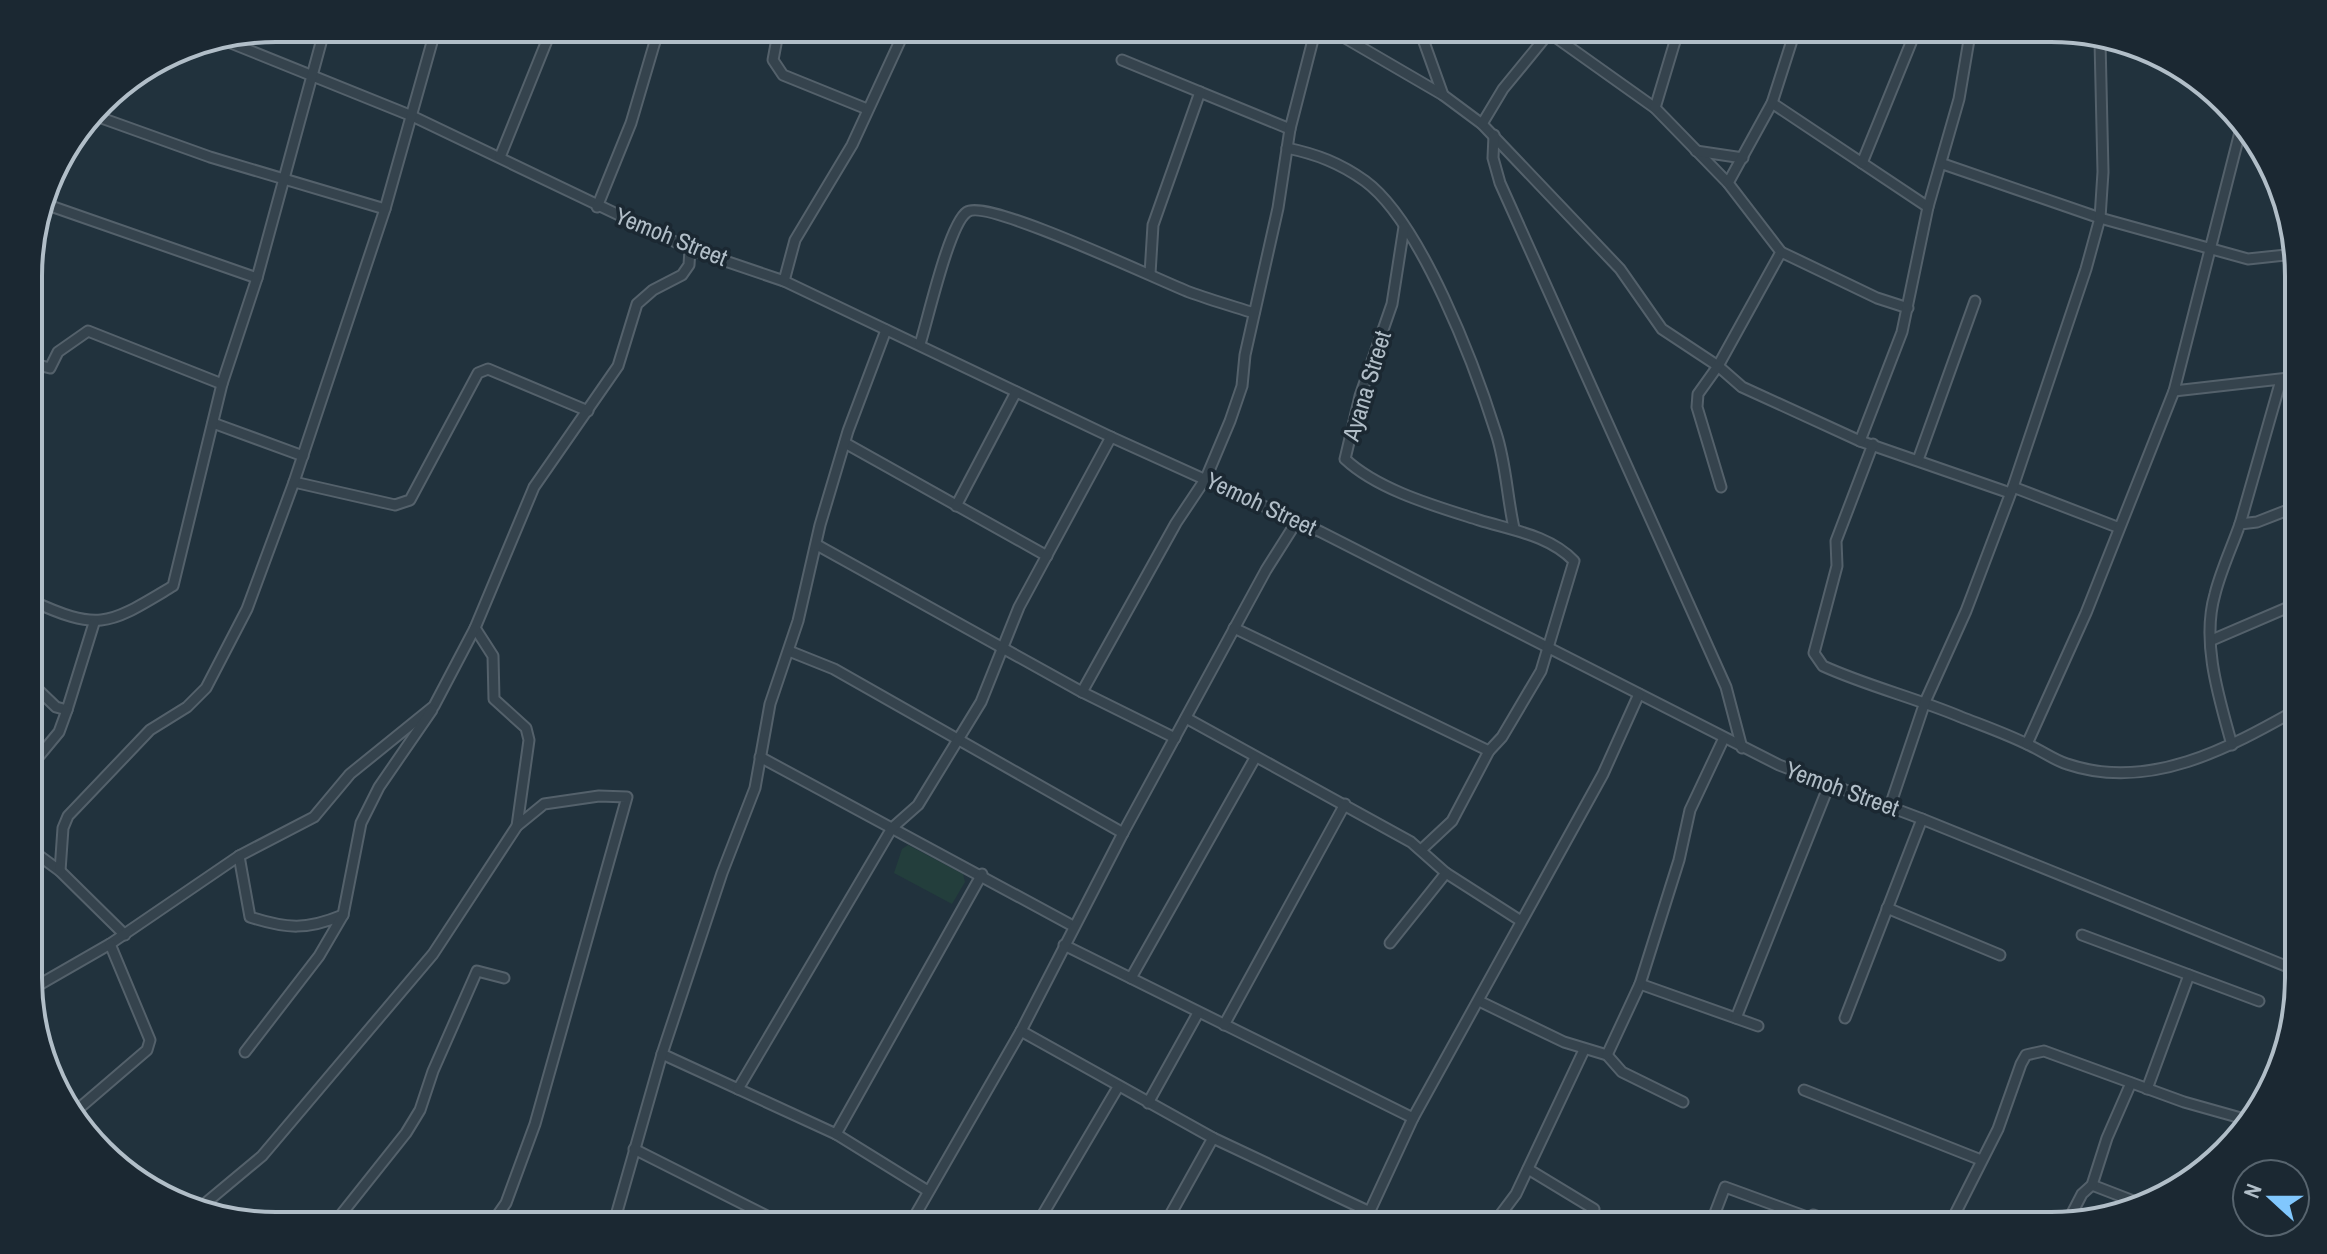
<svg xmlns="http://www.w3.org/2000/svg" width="2327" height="1254" viewBox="0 0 2327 1254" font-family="'Archivo Narrow',sans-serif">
	<rect width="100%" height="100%" fill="#21323d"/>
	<!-- green -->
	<path fill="#233e3c" d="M908,845l55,29 2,8 -13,22 -58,-31 8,-24z"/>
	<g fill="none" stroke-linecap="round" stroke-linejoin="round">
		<defs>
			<g id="street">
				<path d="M779,28l-6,32 10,15 84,34"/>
				<path d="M1328,28l115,67 39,29 138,145 42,60 56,37 24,21 118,54 150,52"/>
				<path d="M1419,28l24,67"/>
				<path d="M1551,34l104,74 73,75 53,69 -63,114 -20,28 -1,13 24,80"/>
				<path d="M221,39l191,77 278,133 94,32 327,156 210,95 458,233 143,54 376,152"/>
				<path d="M1122,60l168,69"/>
				<path d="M1772,103l156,104"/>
				<path d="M1655,108l24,-80"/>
				<path d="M93,115l117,42 175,52"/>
				<path d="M1482,124l21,-35 50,-61"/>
				<path d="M2240,132l14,3"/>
				<path d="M1494,135l-1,23 7,25 226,504 16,61"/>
				<path d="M1287,148c29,6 53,15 78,33 56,41 110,185 131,252 10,30 11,64 18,95"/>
				<path d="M1696,151l47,7"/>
				<path d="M500,157l52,-129"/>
				<path d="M1862,163l55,-135"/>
				<path d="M1943,164l157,54 148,41 48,-5"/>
				<path d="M1728,183l44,-80 24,-75"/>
				<path d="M42,203l215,75"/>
				<path d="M597,207l34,-84 28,-95"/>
				<path d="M1404,227l-12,77 -32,92 -15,63c33,31 90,47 134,61 32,10 70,15 95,41l-33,110 -39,66 -13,14 -37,70 -31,29"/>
				<path d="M1781,252l96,46 31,10"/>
				<path d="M1150,274l3,-49 47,-133"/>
				<path d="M784,281l11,-41 57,-95 54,-117"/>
				<path d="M920,344c8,-25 29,-120 47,-132 20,-14 191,68 222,80 22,8 43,14 65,21"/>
				<path d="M30,363l20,5 8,-16 30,-21 134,53"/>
				<path d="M2174,391l124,-14"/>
				<path d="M213,423l90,33"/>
				<path d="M1860,441l42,-109 26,-125 31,-108 12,-71"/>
				<path d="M845,443l202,113"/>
				<path d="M1873,444l-37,97 1,25 -23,87 9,13c44,20 93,32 138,51 23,9 46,17 68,28 13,6 25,15 38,19 82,28 162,-16 231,-55"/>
				<path d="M1918,460l57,-159"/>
				<path d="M294,482l101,23 15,-5 68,-127 10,-4 100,42"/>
				<path d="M2013,487l104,40"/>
				<path d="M956,506l60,-114"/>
				<path d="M2240,524l41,-144"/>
				<path d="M817,545l265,147 93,46"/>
				<path d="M30,600c71,33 79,24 143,-14l49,-202 35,-106 68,-250"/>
				<path d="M475,628l18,28 1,43 32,29 3,12 -12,86"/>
				<path d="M1234,628l255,123"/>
				<path d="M2212,640l86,-37"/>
				<path d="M789,651l45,18 289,164"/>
				<path d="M30,682l26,25 11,3 27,-87"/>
				<path d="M1082,692l94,-169 30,-45 24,-57 12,-35 3,-31 33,-147 12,-79 26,-101"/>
				<path d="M1186,718l225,124 35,31 75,48"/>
				<path d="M2027,744l59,-131 88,-222 68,-267"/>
				<path d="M2232,745c-13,-47 -31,-103 -17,-151 6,-24 17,-47 25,-70l17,-2 41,-16"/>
				<path d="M760,757l313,169"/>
				<path d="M30,767l29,-35 8,-22"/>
				<path d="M1890,806l35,-104 41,-91 47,-124 73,-218 14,-51 3,-46 -3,-131"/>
				<path d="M30,849l30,22 65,64"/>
				<path d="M239,856l11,61c37,12 57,13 93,-2"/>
				<path d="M60,871l3,-43 5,-12 82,-86 37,-23 19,-19 41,-79 47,-127 91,-273 51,-181"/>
				<path d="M1887,908l113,47"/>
				<path d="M2082,935l177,66"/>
				<path d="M1390,943l56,-70"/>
				<path d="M1064,945l349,173"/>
				<path d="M1131,978l124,-220"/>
				<path d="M1640,984l118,42"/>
				<path d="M30,990l80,-46 129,-88 75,-39 36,-43 84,-68 41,-78 59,-141 84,-121 19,-62 16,-14 29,-15 7,-10 1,-16"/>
				<path d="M1479,1001l85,41 43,13 15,17 61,30"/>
				<path d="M1736,1018l93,-233"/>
				<path d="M1845,1018l77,-199"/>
				<path d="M1224,1025l121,-221"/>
				<path d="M1021,1031l192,107 157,74"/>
				<path d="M245,1052l74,-96 24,-41 18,-92 18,-36 53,-77"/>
				<path d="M662,1054l174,80 92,57"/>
				<path d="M1607,1055l33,-71 39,-124 11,-50 33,-70"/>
				<path d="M738,1089l154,-261 26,-23 63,-103 38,-95 92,-170"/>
				<path d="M2147,1089l42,-114"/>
				<path d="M1804,1090l177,70"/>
				<path d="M1148,1103l50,-90"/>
				<path d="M70,1116l77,-66 3,-10 -40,-96"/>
				<path d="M836,1134l146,-260"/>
				<path d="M634,1149l153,77"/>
				<path d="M1528,1169l66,40"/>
				<path d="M2092,1185l44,17"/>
				<path d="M202,1206l60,-50 171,-202 84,-128 27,-22 55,-8 28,1 -92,327 -29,79 -16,23"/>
				<path d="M1813,1215l31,11"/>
				<path d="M2066,1225l16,-31 10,-9 15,-47 24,-55"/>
				<path d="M332,1226l74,-93 14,-23 13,-39 44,-100 27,7"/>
				<path d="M613,1226l49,-172 60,-181 33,-85 15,-84 28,-83 22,-96 28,-94 38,-101"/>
				<path d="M909,1226l112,-195 102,-198 143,-263 31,-49"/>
				<path d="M1036,1226l82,-139"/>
				<path d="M1164,1226l49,-88"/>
				<path d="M1363,1226l50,-108 190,-344 36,-80"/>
				<path d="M1492,1226l24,-32 68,-144"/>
				<path d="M1615,1226l4,-7"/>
				<path d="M1710,1226l15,-39 93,34"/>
				<path d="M1949,1226l49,-97 23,-65 5,-9 18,-4 140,51 64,18"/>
			</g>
		</defs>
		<!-- street casing -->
		<use href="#street" stroke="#54616b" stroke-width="13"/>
		<!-- street -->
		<use href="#street" stroke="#35434d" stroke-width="9"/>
	</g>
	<g text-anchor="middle" stroke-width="7" stroke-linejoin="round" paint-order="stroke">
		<!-- street labels -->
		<g font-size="24" fill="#b1bec8" stroke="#1b2832">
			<text transform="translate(671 237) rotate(22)" y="8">Yemoh Street</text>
			<text transform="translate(1367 386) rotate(-73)" y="8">Ayana Street</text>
			<text transform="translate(1261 504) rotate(25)" y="8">Yemoh Street</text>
			<text transform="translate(1842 789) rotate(20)" y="8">Yemoh Street</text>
		</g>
	</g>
	<!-- crop -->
	<path d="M0 0H2327V1254H0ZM276 42H2051A234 234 0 0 1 2285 276V978A234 234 0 0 1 2051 1212H276A234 234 0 0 1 42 978V276A234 234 0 0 1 276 42Z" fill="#1b2832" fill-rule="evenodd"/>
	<path fill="none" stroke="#b1bec8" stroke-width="4" d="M276 42H2051A234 234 0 0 1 2285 276V978A234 234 0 0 1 2051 1212H276A234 234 0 0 1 42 978V276A234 234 0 0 1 276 42Z"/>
	<!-- north arrow -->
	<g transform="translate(2271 1198) rotate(291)"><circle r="38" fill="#1b2832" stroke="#57646e" stroke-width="2"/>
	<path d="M0-6L14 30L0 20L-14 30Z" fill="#81c7fd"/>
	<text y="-12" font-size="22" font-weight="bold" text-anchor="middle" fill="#b1bec8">N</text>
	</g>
</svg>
